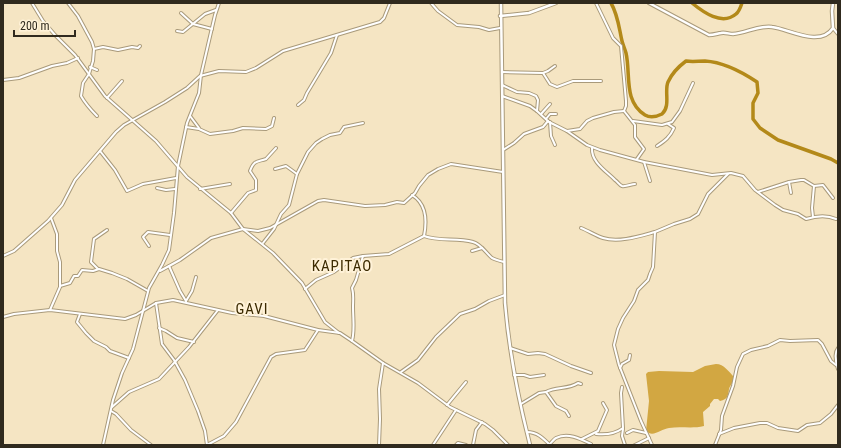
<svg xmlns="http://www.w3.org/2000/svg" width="841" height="448" viewBox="0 0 841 448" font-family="'Roboto Condensed',sans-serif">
	<rect width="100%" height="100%" fill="#f5e5c3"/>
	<!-- forest -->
	<path fill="#d2a742" d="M716,364c8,0 13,8 18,13 0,5 -4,8 -5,12 -1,7 -1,10 -9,12l-2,-2h-4l-4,5v2l-7,6 1,14c-12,3 -23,0 -35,2 -8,1 -16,10 -23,3l3,-30 -3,-27 2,-2 11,-1 34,1 12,-6z"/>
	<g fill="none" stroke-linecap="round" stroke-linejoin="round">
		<!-- river -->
		<g stroke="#b38919" stroke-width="3.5">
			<path d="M611,3c7,12 8,25 11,38 1,4 3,8 4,12 5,21 -3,48 19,62 5,3 11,2 17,-1 9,-8 2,-23 6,-32 4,-9 10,-15 18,-21 7,1 12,0 19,0 17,1 37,11 52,21l1,11 -5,10v16l7,9 18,12 53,19 7,4"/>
			<path d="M692,3c11,9 30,23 44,11 3,-2 5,-8 6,-11"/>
		</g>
		<defs>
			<g id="street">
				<path d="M32,3l11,18 12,14 20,20 30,41 51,45 31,36 44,36 12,16 30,24 29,30 23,39 14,11"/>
				<path d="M68,3l10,13 14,26 2,7 -1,12 -4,13 -6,9 -2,13c4,7 10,14 16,20"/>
				<path d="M431,3l7,8 19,14 22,2 10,3 11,-2"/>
				<path d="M596,3l17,35 8,8 5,55v5l-2,5"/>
				<path d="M181,13l12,11 19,5"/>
				<path d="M833,28l5,6"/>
				<path d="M177,31l6,1 22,-18 11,-4"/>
				<path d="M94,49l9,-2 15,3 14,-3 6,1 2,-2"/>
				<path d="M90,67l7,3"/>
				<path d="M502,72l41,1 7,11 7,3 16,-6h28"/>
				<path d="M543,73l5,-2 7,-5"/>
				<path d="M3,80l16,-2 33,-12 15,-3 11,-5"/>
				<path d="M502,85l15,7 12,1 7,3 2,4 -1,11"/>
				<path d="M502,96l28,10 7,5 12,11 18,9 20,14 13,5 44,12 68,13 19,-2 12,3 12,14 20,15 8,5 15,4 8,5c10,-3 21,-4 30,0"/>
				<path d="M107,98l15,-17"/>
				<path d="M298,105l6,-5 3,-7 24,-40 6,-18"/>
				<path d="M624,111l11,14v12l9,12 -7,10"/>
				<path d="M541,114l9,-10"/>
				<path d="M190,116l9,12"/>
				<path d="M546,119l4,-5h6"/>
				<path d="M633,121l29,4 10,-3 8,-11 13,-28"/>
				<path d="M550,122l1,14 4,9"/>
				<path d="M186,127l13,2 11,5 23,-3 10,-3 23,1 6,-3 2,-8"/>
				<path d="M567,131l13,-2 7,-8 6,-3 21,-6 10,-1"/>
				<path d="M657,146c8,-5 13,-9 17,-18l-6,-4"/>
				<path d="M592,148c-1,14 14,23 23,32 3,2 4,5 7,6 4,1 9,-2 13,-2"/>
				<path d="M503,150l11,-7 10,-9 19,-7 5,-6"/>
				<path d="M100,151l15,19 12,21 16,-7 33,-6"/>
				<path d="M644,162l6,19"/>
				<path d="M275,169l11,-3 11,8"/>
				<path d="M789,182l2,11"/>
				<path d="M157,188l9,2 9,-1"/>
				<path d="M200,189l30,-5"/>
				<path d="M758,192l31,-10 12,-2h3l10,6 9,-1 10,13"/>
				<path d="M412,195c15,9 15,26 12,41"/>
				<path d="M231,213l17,-20 8,-3v-10l-6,-9c4,-11 7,-9 16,-12l10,-11"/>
				<path d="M813,217l-1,-9 2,-22"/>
				<path d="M581,228c8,3 15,8 22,10 16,5 37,-2 52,-6"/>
				<path d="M263,243l11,-14 7,-15 8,-9 8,-31 11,-22 8,-9 6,-4 8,-4 10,-2 4,-6 19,-4"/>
				<path d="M149,246l-6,-9 5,-5 22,3"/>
				<path d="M472,251l10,-3"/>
				<path d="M3,256l11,-5 34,-30 14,-16 13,-25 41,-48 8,-7 41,-23 22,-14 13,-12 19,-5 27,1 10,-4 27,-17 97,-29 4,-4 6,-15"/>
				<path d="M169,266l11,25 6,10"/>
				<path d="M98,269l-7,-7 3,-23 13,-9"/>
				<path d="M160,271l20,-11 31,-22 32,-9 15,2 12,-3 48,-27 6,-1 41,6 20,-1 12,-3 7,1 11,-10 4,-7 9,-11 10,-6 13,-5 52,8"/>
				<path d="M60,286l10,-3 4,-7h4l4,-6 11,1 6,-2 13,4 15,6 21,12"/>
				<path d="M305,289l11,-9 18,-8 19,-14 10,-2 26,-2 35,-18c16,6 33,1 49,6 8,2 13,11 19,16 4,2 8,3 12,4"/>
				<path d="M186,301l6,-10 4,-14"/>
				<path d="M156,303l6,41 12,16 11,20 13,31 7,20 2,14"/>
				<path d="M50,310l10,-23v-25l-3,-11v-17l-6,-16"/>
				<path d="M80,314l-3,8 9,11 8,8 12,6 4,4 19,7"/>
				<path d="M3,317l11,-3 36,-4 75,9 11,-4 20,-12 17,-3 59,13 32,3 54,14 22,3 12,8 31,22 35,20 32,24 35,17 8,6 15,15"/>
				<path d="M159,328l7,3 11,7 17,4"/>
				<path d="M352,341c3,-11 1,-22 1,-34 0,-7 1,-12 -1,-19l4,-8 7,-24"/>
				<path d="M510,348l18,6 10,-1 7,1 26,12 20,7"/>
				<path d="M838,348c-4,5 -2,15 0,21"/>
				<path d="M620,368l2,-4 7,-4 1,-5"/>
				<path d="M401,372l17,-12 18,-23 24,-23 15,-5 14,-8 16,-6"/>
				<path d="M514,375h10l6,2 14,-2"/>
				<path d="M546,392c10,-6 22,-2 32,-9l3,1"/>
				<path d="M521,404l18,-11 7,-1 10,14 10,5 3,5"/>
				<path d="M447,405l19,-23"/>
				<path d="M112,407l17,-15 30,-13 30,-32 29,-37"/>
				<path d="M111,411l5,3 15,16 20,15"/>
				<path d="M623,429l-1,7 3,9"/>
				<path d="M527,432c10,0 16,6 23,13"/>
				<path d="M627,433l6,-3 13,3"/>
				<path d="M596,434c9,1 19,0 27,-6l-2,-35 1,-6"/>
				<path d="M719,434l15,-6 26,-5h7l11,5 20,3 9,-6 13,-2 11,-9 7,-9"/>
				<path d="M582,439l16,-8 9,-21 -4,-7"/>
				<path d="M103,445l10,-45 9,-27 11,-24 16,-61 13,-23 7,-15 5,-37 4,-47 9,-43 12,-30 2,-18 14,-60 4,-12"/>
				<path d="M207,445l17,-9 12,-14 35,-65 5,-3 29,-4 13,-20"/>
				<path d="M379,445l1,-26 -1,-30 4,-26"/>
				<path d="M433,445l23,-35"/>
				<path d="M456,445l2,-2 8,2"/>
				<path d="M473,445l3,-15 6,-8"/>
				<path d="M549,445c2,-2 5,-6 7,-7 12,-6 25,1 35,6"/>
				<path d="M635,445l14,-7"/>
				<path d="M652,445l-11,-24 -22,-56 -5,-20 4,-16 5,-11 11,-17 4,-11 10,-10 2,-6 3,-7 2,-35 19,-8 16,-5 8,-5 10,-20 20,-20"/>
				<path d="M715,445l6,-15 1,-14 11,-30 4,-19 6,-13 8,-4 17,-4 12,-6 10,1 28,-1 4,4 9,17 5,4"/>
			</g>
			<g id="secondary">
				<path d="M501,3l4,300c4,48 13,95 25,142"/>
				<path d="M649,3l60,32c4,0 7,-1 12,-2 4,-1 8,1 12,1 13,-1 26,-9 39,-7 17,2 48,21 61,1l-1,-17 1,-8"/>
				<path d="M500,16l29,-3 27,-10"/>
			</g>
		</defs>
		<!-- street casing -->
		<use href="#street" stroke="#a99a7b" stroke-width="4"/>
		<!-- secondary casing -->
		<use href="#secondary" stroke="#a99a7b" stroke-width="4.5"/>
		<!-- street -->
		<use href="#street" stroke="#fff" stroke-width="2"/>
		<!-- secondary -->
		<use href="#secondary" stroke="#fff" stroke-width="2.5"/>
	</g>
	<g text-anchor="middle" stroke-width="4" stroke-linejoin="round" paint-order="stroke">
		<!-- quarter labels -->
		<g font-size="15" letter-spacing="1" fill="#3b2a01" stroke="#fff2d8">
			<text x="342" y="271">KAPITAO</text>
			<text x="252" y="314">GAVI</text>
		</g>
	</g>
	<!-- border -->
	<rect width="841" height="448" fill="none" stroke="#302a1e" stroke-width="8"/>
	<!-- scale -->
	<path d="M14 30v6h61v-6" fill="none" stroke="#302a1e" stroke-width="2"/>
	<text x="20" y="30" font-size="12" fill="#302a1e" stroke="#fff2d8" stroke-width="3" paint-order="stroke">200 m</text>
</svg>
